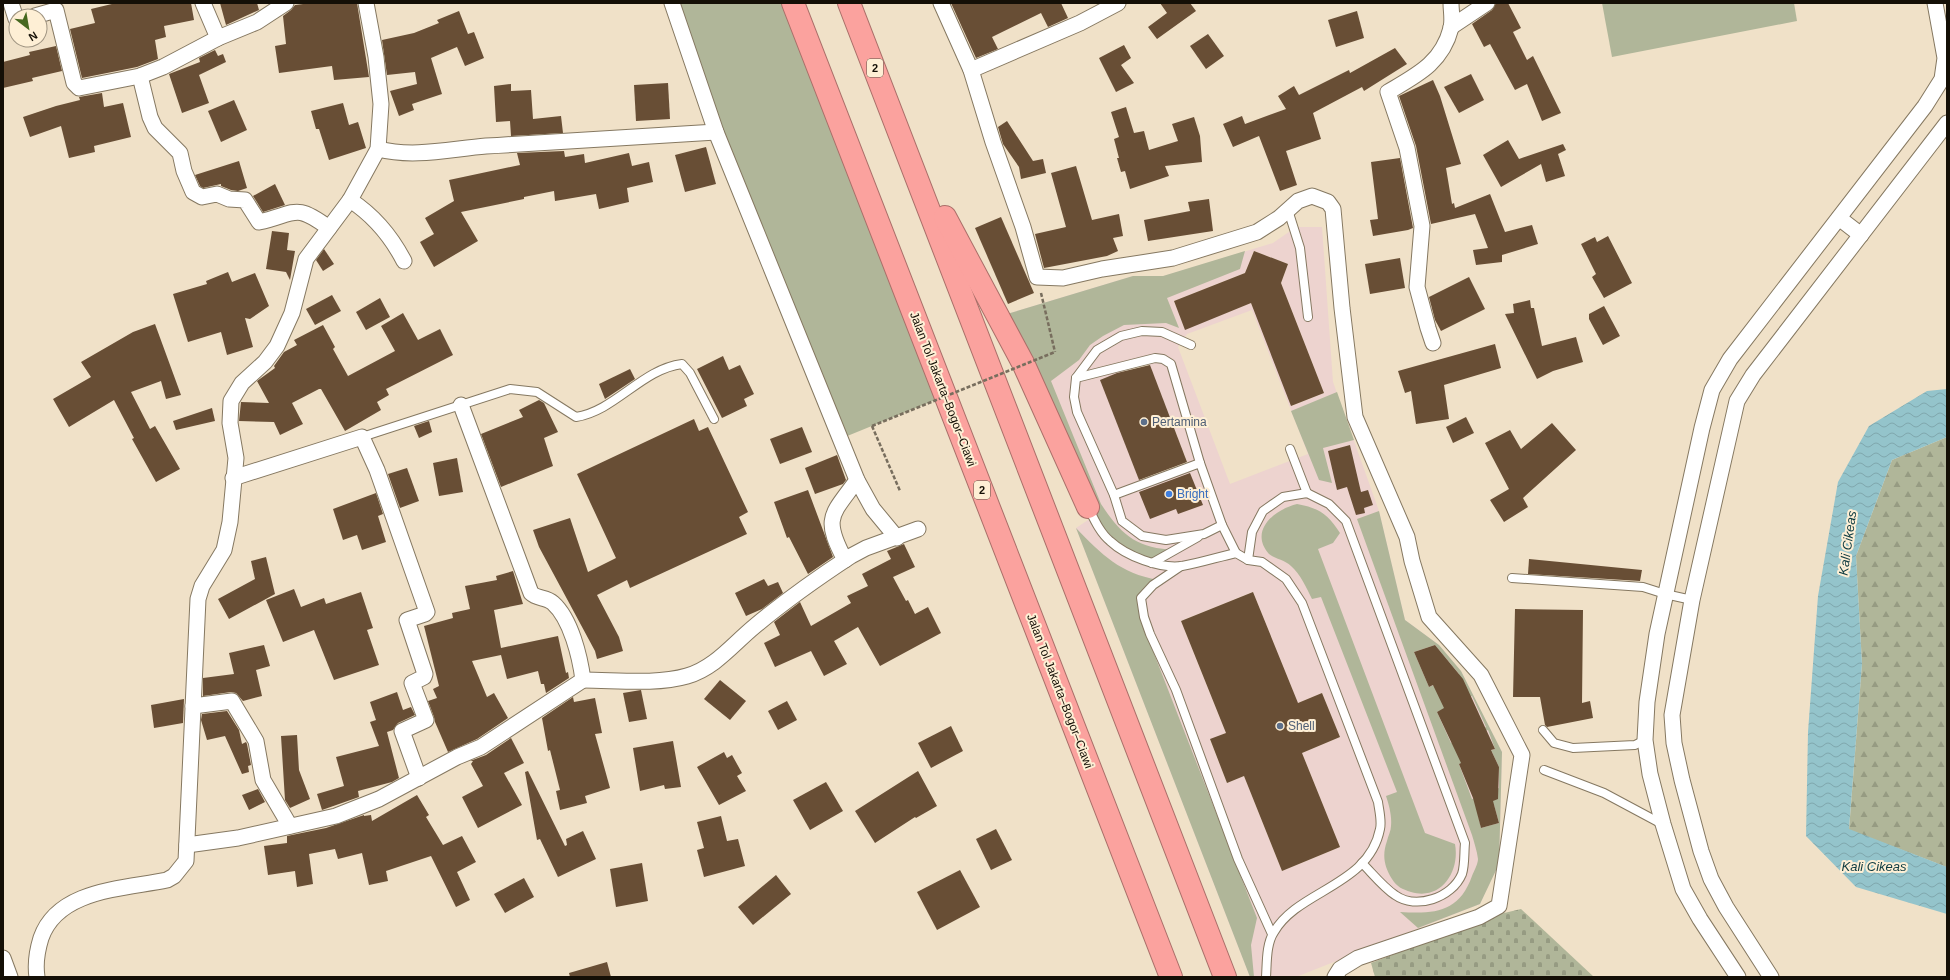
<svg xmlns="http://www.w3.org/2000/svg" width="1950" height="980" viewBox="0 0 1950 980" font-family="Arial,sans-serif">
	<defs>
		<pattern id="forest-firs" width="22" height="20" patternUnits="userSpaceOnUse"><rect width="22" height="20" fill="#b0b699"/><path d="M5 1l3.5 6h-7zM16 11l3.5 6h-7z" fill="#969b82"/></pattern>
		<pattern id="cemetery-stones" width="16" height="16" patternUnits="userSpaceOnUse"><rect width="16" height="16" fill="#b0b699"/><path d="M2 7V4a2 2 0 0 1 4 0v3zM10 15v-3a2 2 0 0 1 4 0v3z" fill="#969b82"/></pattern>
		<pattern id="water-waves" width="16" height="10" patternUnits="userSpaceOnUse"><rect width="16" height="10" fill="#94c4cb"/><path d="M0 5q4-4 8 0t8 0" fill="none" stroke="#7fa7ad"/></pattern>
	</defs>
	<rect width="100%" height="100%" fill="#f0e1c8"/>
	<!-- commercial -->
	<path fill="#edd3cf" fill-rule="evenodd" d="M1296,227h26l11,155 46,129 26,109 34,25 22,26 41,81 -3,112 -19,40 -184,73h-46l-174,-449 18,-12 -87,-202 126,-38h31l109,-33zM1254,251l34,13 -7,19 43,110 -32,13 -41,-103 -66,26 -11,-28 71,-28zM1252,310l56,144 -78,30 -52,-137 9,-13zM1148,361l40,103 -48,18 -39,-102zM1253,592l40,99 -19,22 48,-20 18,44 -38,16 38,94 -58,24 -38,-95 -17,7 -17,-43 16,-7 -45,-112z"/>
	<!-- green -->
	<g fill="#b0b699" fill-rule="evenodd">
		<path d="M672,3h121l152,393 -105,43z"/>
		<path d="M1602,3h192l3,18 -185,36z"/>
		<path d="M1245,251l-5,18 -73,29 12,30 -13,-5 -42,2 -21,11 -13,9 -11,15 -28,21 50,123c21,32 36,44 74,46l-24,10c-27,-11 -39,-21 -57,-44l-87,-202 126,-38h30z"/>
		<path d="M1337,392l17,48 -31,8 9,35 -13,-3 -28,-69z"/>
		<path d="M1297,504c22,4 31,10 43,29l-7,10 -15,6 107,284 30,11c5,27 -13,57 -44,48 -9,-3 -14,-5 -19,-13 -8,-13 -10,-24 -5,-38 1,-5 4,-10 4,-15 1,-10 -2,-21 -5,-30l11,-4 -76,-195 -9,2c-6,-12 -11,-24 -21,-33 -6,-6 -16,-7 -22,-12 -21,-24 7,-45 28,-50z"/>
		<path d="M1379,511l26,109 34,25 22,26 41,81 -3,112 -19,40 -62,24 -18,-16c34,2 59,1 72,-36 2,-5 6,-12 6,-17 -1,-8 -4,-17 -6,-24l-115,-316zM1435,645l24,29 -30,13 -15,-35zM1472,696l14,31 -35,16 -14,-31zM1488,730l7,19 -30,12 -8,-19zM1492,752l7,15v21l-27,11 -13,-35zM1494,805l5,18 -18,5 -4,-18z"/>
		<path d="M1076,528c26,27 44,45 82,52l-13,16 -6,19 118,303 -6,27 3,32h-4z"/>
	</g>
	<!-- forest -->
	<path fill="url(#forest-firs)" d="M1947,437v430l-98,-37 13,-166 -6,-108 36,-96z"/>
	<!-- cemetery -->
	<path fill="url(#cemetery-stones)" d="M1521,909l73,68h-219l-4,-14 129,-49z"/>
	<!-- water -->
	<path fill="url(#water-waves)" d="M1947,389v48l-55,23 -36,96 6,108 -13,165 98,38v47l-91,-27 -50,-51 2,-104 10,-136 20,-114 31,-56 58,-35z"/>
	<!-- building -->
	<g fill="#684e35">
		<path d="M116,3h75l3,17 -30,6 2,11 -11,3 3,19 -21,8 -55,11 -12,-49 25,-6 -4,-14z"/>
		<path d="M220,3h37l2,7 -33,15z"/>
		<path d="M311,3h46l12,74 -35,3 -2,-14 -53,7 -4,-27 11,-2 -3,-28 8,-6 4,-5z"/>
		<path d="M951,3h110l7,15 -20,9 -7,-14 -49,24 6,12 -22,9z"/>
		<path d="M1160,3h30l6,8 -39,28 -9,-12 19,-14z"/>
		<path d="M1496,3h12l13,25 -8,4 14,28 6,-4 28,57 -19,8 -15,-37 -12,6 -25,-46 -6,3 -12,-23 20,-14z"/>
		<path d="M459,11l9,23 6,-2 10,26 -19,8 -8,-19 -26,11 11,36 -30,10 2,6 -15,6 -9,-25 27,-7 -2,-12 -28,3 -5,-35 32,-7 25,-10 -2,-3z"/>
		<path d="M1357,11l7,27 -28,9 -8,-27z"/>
		<path d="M1208,34l16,22 -18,13 -16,-23z"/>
		<path d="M1124,45l7,13 -10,7 13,18 -18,9 -17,-34z"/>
		<path d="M56,46l6,25 -30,7 1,3 -30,7v-26l27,-7 -1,-3z"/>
		<path d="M1395,48l12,16 -43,27 -2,-4 -49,26 8,26 -35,12 11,34 -17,6 -21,-55 -26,11 -10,-23 19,-8 3,8 41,-15 -8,-13 16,-10 5,9 50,-25 1,3z"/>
		<path d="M215,50l3,6 5,-2 3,8 -27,13 10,28 -27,10 -13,-39 31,-12 -1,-4z"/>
		<path d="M1471,74l13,26 -25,13 -15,-26z"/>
		<path d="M1433,80l7,16 21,68 -15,4 6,36 2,-1 1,5 35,-14 15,38 27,-7 6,19 -36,11v7l-26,3 -3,-15 15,-2 -13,-34 -44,10 -15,-78 -17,-50z"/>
		<path d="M668,83l2,36 -34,2 -2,-36z"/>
		<path d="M511,84v7l20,-1 2,29 28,-3 2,17 -52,3 -1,-15 -14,1 -2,-36z"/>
		<path d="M102,93l2,14 19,-4 8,34 -37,9 1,6 -26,6 -8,-32 -31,11 -7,-20 33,-11 24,-6 -1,-3z"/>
		<path d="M234,100l13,30 -26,12 -13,-31z"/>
		<path d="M343,103l6,22 9,-3 8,26 -37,12 -10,-31h-3l-5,-18z"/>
		<path d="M1126,107l8,26 10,-2 5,19 29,-9 -6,-17 22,-7 6,19 2,26 -37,4 4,10 -39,13 -5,-18 -4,1 -4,-14h2l-5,-19 5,-2 -8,-25z"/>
		<path d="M1007,121l26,40 10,-2 3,14 -25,6 -2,-12 -16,-23 -5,-17z"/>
		<path d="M1508,140l11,19 44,-15 3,6 -8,4 7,22 -19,6 -5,-18 -40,23 -18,-32z"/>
		<path d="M706,147l10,37 -31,8 -10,-37z"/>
		<path d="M564,151l1,6 19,-3 1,9 44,-10 3,13 17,-4 4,20 -26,6 2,14 -30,7 -3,-15 -41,7 -1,-10 -30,6v2l-63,13 17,29 -44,26 -14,-25 14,-8 -9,-16 29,-17 -5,-21 71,-15 -3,-12z"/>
		<path d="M1400,158l13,70 -5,2 -35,6 -3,-16 8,-1 -7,-57z"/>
		<path d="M239,161l8,27 -9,3 -7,-1 -10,-4v-2l-18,4 -3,-2 -5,-11z"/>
		<path d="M1076,166l16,54 27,-6 4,22 -10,2 5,13 -11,5 -63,12 -9,-34 31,-7 -15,-54z"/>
		<path d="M275,184l10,21 -22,7 -10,-16z"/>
		<path d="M1209,199l4,32 -65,10 -4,-21 46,-9 -2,-9z"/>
		<path d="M1001,217l33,76 -26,11 -33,-76z"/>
		<path d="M272,231l17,2 -2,17 8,1 -5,29 -4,-8 -20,-3z"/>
		<path d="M1608,236l24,47 -28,15 -12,-21 4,-3 -15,-30 14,-7 2,5z"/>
		<path d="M324,249l10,15 -11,7 -7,-11z"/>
		<path d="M1254,251l34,13 -7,19 43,110 -33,13 -40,-103 -66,27 -11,-29 71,-28z"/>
		<path d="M1400,258l5,30 -35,6 -5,-30z"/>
		<path d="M228,272l4,10 23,-9 14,33 -19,13 -5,-1 8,29 -26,8 -6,-23 -33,10 -15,-48 34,-10 -1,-3z"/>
		<path d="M1469,277l16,32 -44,22 -6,-11 -6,-23z"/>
		<path d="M332,295l9,16 -26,14 -9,-16z"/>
		<path d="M380,298l10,19 -24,13 -10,-18z"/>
		<path d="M1530,300l1,8h3l8,38 34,-9 7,25 -30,9 -16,8 -32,-65 9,-1 -1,-9z"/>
		<path d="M1604,306l16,30 -17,9 -14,-26v-5z"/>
		<path d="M403,313l15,27 22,-11 13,26 -67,34 3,6 -12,7 4,8 -36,21 -24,-42h-2l-27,14 11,21 -23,11 -6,-13 -35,-1 2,-19 28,1 -12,-22 18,-13 -1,-2 10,-14 13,-7 -3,-5 29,-15 12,22 -2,2 15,27 47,-25 -14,-25z"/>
		<path d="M155,324l26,71 -15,4 -5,-18 -30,11 19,37 5,-3 25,43 -24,13 -24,-43 2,-1 -20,-38 -45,27 -16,-28 38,-22 -10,-15 52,-30z"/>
		<path d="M1495,344l6,24 -57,17 5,34 -33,5 -5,-33 -6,2 -7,-22z"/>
		<path d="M723,356l6,14 11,-5 14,29 -10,5 3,7 -25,12 -25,-49z"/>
		<path d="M1150,365l37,97 -48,18 -39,-100 17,-7z"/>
		<path d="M630,369l5,10 -30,20 -6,-15z"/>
		<path d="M539,400l5,3 14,29 -14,6 9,28 -52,21 -20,-53 42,-17 -4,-7z"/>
		<path d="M212,408l3,13 -39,9 -3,-9z"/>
		<path d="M1466,417l8,16 -21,10 -7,-16z"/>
		<path d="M694,419l5,12 9,-4 40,85 -9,5 8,17 -117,54 -3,-8 -30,15 22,42 4,14 -26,8 -2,-8 -56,-104 -6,-17 37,-12 18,54 28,-14 -39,-84z"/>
		<path d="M429,421l3,11 -13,6 -5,-12z"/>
		<path d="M1552,423l24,27 -53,48 5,9 -24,15 -14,-22 19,-11 -24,-46 25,-13 11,19z"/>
		<path d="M802,427l10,25 -32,12 -10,-25z"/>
		<path d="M1350,445l11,47 7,-2 5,15 -9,3 1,5 -9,2 -9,-28 -10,3 -9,-39z"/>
		<path d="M837,455l9,25 -3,4 -28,10 -10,-26z"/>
		<path d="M457,458l6,34 -24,4 -6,-33z"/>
		<path d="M407,468l12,33 -19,7 -12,-34z"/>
		<path d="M1190,473l13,32 -25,9 -2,-5 -26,10 -11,-27z"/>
		<path d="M808,490l25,67 -25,17 -19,-37 -2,1 -13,-36z"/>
		<path d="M376,493l7,21 -5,2 8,26 -24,8 -5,-15 -14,5 -10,-31z"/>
		<path d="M904,544l11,23 -22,10 13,24 2,-1 7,14 13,-7 13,26 -61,33 -22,-39 -24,14 13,23 -23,12 -13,-25 -36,16 -11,-24 16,-8 -6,-13 26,-20 11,24 40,-23 -4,-7 21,-10 -6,-12 29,-15 -4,-8z"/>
		<path d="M266,557l9,37 -46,25 -11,-20 37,-20 -4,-18z"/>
		<path d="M1529,559l113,11 -2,11 -112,-7z"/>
		<path d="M513,571l10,33 -29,6 7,38 57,-12 8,37 2,-1 1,6 -23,15 -2,-9h-3l-3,-13 -31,8 -6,-24 -29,6 15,36 7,-4 14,25 -31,21 -29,13 -13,-30 -1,-5 -6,-16 9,-3 -4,-9 6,-3 -15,-60 29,-8 -1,-5 18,-4 -5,-23 32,-6 -1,-4z"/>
		<path d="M764,579l4,7 10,-4 5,11 -21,16 -16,7 -11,-23z"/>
		<path d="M294,589l7,18 23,-9 2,6 35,-12 12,36 -6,2 12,35 -45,15 -20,-50 -31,12 -17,-42z"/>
		<path d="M1253,592l45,111 24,-10 18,44 -38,16 38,94 -58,24 -38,-95 -17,7 -17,-44 16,-6 -45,-112z"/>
		<path d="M1515,609l68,1 -1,93 8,-2 3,17 -46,9 -2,-2 -5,-28h-27z"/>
		<path d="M264,645l6,21 -14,4 6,26 -19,5 -7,-8 -5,-1 -28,4v-18l31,-4 -5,-21z"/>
		<path d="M1435,645l28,34 32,70 -4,1 8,17 -1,32 -5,2 6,22 -18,5 -8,-30 -14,-34 2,-1 -24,-51 7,-4 -11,-23 -4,2 -15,-35z"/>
		<path d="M720,680l26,21 -16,19 -26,-21z"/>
		<path d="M641,690l6,29 -18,3 -6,-29z"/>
		<path d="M397,692l6,18 8,-3 4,8 -17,8 -5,7 -6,2 12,46 -7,4 -34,9 1,6 -37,13 -5,-16 27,-8 -8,-29 43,-11 -9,-24 6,-2 -6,-18z"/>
		<path d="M573,697l1,5 21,-4 7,35 -7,1 15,54 -25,8 2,7 -27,7 -4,-19 4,-1 -10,-40 -2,1 -6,-33z"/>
		<path d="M184,699l-1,24 -29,5 -3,-23z"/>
		<path d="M787,701l10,19 -19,10 -10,-19z"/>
		<path d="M227,711l12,19 3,14 4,-2 1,2 4,21 -3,1 1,6 -7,2 -17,-38 -18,4 -6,-20 1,-6z"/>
		<path d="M951,726l12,25 -32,17 -13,-25z"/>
		<path d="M297,735l2,35 11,29 -20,9 -5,-8 -4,-64z"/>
		<path d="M511,738l13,25 -20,10 18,32 -44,23 -16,-31 21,-11 -12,-22 2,-3h-3l16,-6z"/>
		<path d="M673,741l8,46 -16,2 -1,-4 -24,6 -7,-43z"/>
		<path d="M724,752l3,6 5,-3 10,18 -5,3 9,15 -27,14 -22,-38z"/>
		<path d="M528,771l37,75 2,-1 -1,-6 17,-8 13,28 -38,18 -18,-38 -3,1 -12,-68z"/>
		<path d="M918,771l19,35 -21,12 -1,-1 -40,26 -20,-32z"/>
		<path d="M826,782l17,29 -33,19 -17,-30z"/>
		<path d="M258,789l7,13 -16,8 -7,-15z"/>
		<path d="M417,795l12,20 -3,2 17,28 19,-9 14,26 -19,10 13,28 -14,7 -25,-51 -45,15 2,10 -19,4 -7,-32 -24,6 -3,-10 -26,5 4,30 -16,3 -2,-16 -27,4 -4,-29 23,-3v-7l39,-8 38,-13v1l7,-1 1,6z"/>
		<path d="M721,816l6,25 11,-2 7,27 -41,11 -7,-27 7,-2 -7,-26z"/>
		<path d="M996,829l16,31 -21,10 -15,-31z"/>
		<path d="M642,863l6,38 -32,6 -6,-38z"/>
		<path d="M960,870l20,37 -43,23 -20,-38z"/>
		<path d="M776,875l15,19 -38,31 -15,-18z"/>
		<path d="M524,878l10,19 -29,16 -11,-19z"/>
		<path d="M607,962l4,15h-41l-1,-4z"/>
	</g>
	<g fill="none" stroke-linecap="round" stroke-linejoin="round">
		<defs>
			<g id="lane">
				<path d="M1288,210l12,38 8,69"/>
				<path d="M1191,345l-29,-13 -20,-1 -21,5 -24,14 -21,28 -2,19 3,15 37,83 8,26 20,15 24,4 38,-6 18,-9"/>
				<path d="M1076,378l79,-20 8,1 8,5 29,99"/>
				<path d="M362,437l148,-48 27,3 39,25c39,-6 66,-48 106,-53l8,9 24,46"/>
				<path d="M1290,449l17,44"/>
				<path d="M1114,495l86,-32 22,62 14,28"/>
				<path d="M1088,507c6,12 12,26 22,34 16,15 50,28 72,25 18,-3 36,-9 54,-13l12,7 14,2 24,17 16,24 76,199c1,8 4,19 2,27 -11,57 -82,61 -106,103 -8,12 -7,31 -8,45"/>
				<path d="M1248,560l4,-28 11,-21 20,-14 24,-4 22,11 17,17 119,322c-1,9 0,22 -3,31 -10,24 -46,36 -67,21 -12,-8 -23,-22 -33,-32"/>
				<path d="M1152,563l46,-26"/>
				<path d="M1181,566l-28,19 -12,13 3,19 6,17 26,56 62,169 34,75"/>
				<path d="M1512,578l131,9 22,7 27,6"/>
				<path d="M1543,730l11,13 19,5 62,-3 10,-5"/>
				<path d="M1544,770l60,23 58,31"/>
			</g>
			<g id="street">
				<path d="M11,3l5,16"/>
				<path d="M203,3l15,35"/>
				<path d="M672,3l44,129 141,348 16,29 24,29"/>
				<path d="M941,3l30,67 22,72 30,85 14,50 26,1 39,-9 71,-11 84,-26 22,-14 19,-17 14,-5 16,6 5,7 9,99 13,109 52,120 5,24 17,56 52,58 41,80 -23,151 -20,11 -121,41 -18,11 -5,8"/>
				<path d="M35,16l21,-6 18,73 5,5 61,-12 23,-9 55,-29 39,-16 29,-19"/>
				<path d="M1451,27l36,-24"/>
				<path d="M971,70l109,-47 38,-20"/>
				<path d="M140,76l10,41 5,11 25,25 4,18 9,21 9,5 15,-3 12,5 16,1 14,22c37,-8 35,-20 70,6"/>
				<path d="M378,149c36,9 72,0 108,-3 77,-4 154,-9 230,-14"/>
				<path d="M350,200c23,15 41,36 54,61"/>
				<path d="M1839,218l22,17"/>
				<path d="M1433,343l-5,-15 -11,-41 5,-61 -15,-78 -19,-56c29,-17 54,-29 63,-64 2,-8 0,-17 0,-25"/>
				<path d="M233,478l129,-41 15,33 50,142 -2,2 -18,6 18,54 -1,3 -12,6 14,37 -24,11 17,47"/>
				<path d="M845,560c-23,-43 -13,-45 12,-80"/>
				<path d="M583,680c33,0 73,5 104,-4 28,-8 46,-32 68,-50 30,-25 64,-49 96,-70l15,-8 52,-19"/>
				<path d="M193,706l39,-5 24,40 7,39 27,46"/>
				<path d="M187,845l51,-7 98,-22 43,-17 78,-42 24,-10 102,-67c-3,-23 -12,-61 -30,-77 -7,-6 -16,-4 -22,-10l-70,-188"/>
				<path d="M3,958l7,19"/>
				<path d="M37,977c-2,-13 0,-26 4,-39 17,-49 83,-49 126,-58l7,-4 12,-15 12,-262 4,-13 22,-36 6,-28 6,-64 -6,-35 1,-22 11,-18 23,-21 12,-16 15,-33 14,-54 44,-59 28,-51 3,-45 -5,-47 -10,-54"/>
				<path d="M1738,977l-38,-58 -17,-30 -20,-65 -13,-50 -5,-34 2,-38 10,-68 45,-206 10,-38 18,-31 195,-253 17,-27 3,-21 -10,-55"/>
				<path d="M1771,977l-45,-70 -15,-28 -10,-28 -19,-71 -8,-37 -2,-28 20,-115 45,-199 16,-26 194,-252"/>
			</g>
			<g id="highway">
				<path d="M793,3l378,974"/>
				<path d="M849,3l376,974"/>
				<path d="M945,217l79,148 64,142"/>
			</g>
		</defs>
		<!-- lane casing -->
		<use href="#lane" stroke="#857861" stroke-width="10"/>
		<!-- street casing -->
		<use href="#street" stroke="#857861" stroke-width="17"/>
		<!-- highway casing -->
		<use href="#highway" stroke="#aa6f69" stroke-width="24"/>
		<!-- path -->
		<g stroke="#786e5e" stroke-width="2.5" stroke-dasharray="4 2" stroke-linecap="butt">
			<path d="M1041,293l14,59"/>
			<path d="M872,426l28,65"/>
		</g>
		<!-- lane -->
		<use href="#lane" stroke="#fff" stroke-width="8"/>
		<!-- street -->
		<use href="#street" stroke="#fff" stroke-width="15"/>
		<!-- highway -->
		<use href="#highway" stroke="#fba29e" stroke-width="22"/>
		<!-- path-bridge -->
		<path stroke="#786e5e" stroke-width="2.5" stroke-dasharray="4 2" stroke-linecap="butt" d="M872,426l183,-74"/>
	</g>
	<!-- markers -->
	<g fill="#5c6f8a" stroke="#feefd5" stroke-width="1.5">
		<circle cx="1144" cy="422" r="4"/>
		<circle cx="1280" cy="726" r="4"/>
	</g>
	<circle fill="#3f7fe0" stroke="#feefd5" stroke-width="1.5" cx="1169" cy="494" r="4"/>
	<g text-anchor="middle" stroke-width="4" stroke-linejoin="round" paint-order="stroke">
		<!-- shield labels -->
		<g fill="#feefd5" stroke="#5a5244" stroke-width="1">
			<rect x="867" y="59" width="16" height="18" rx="3"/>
			<rect x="974" y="481" width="16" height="18" rx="3"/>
		</g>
		<g font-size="11" font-weight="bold" fill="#140f06">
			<text x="875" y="72">2</text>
			<text x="982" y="494">2</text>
		</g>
		<!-- street labels -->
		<g font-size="12" fill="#140f06" stroke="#feefd5">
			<text transform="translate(943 389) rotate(69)" y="4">Jalan Tol Jakarta–Bogor–Ciawi</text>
			<text transform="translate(1060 691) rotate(69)" y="4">Jalan Tol Jakarta–Bogor–Ciawi</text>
		</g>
		<!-- service labels -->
		<g font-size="12" fill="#4e5e75" stroke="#feefd5" text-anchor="start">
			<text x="1152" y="426">Pertamina</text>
			<text x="1288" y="730">Shell</text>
		</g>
		<!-- shop labels -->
		<g font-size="12" fill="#366cbe" stroke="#feefd5" text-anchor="start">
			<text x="1177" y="498">Bright</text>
		</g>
		<!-- water labels -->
		<g font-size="13" font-style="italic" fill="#0e3b41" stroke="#feefd5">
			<text transform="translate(1847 543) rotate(-82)" y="5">Kali Cikeas</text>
			<text x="1874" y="871">Kali Cikeas</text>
		</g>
	</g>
	<!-- border -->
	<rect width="1950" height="980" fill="none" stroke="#140f06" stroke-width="8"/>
	<!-- north arrow -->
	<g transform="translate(28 28) rotate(149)"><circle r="19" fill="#feefd5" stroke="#a09582"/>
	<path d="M0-3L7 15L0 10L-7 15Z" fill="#46681f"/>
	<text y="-6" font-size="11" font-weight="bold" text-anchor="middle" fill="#140f06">N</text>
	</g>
</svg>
